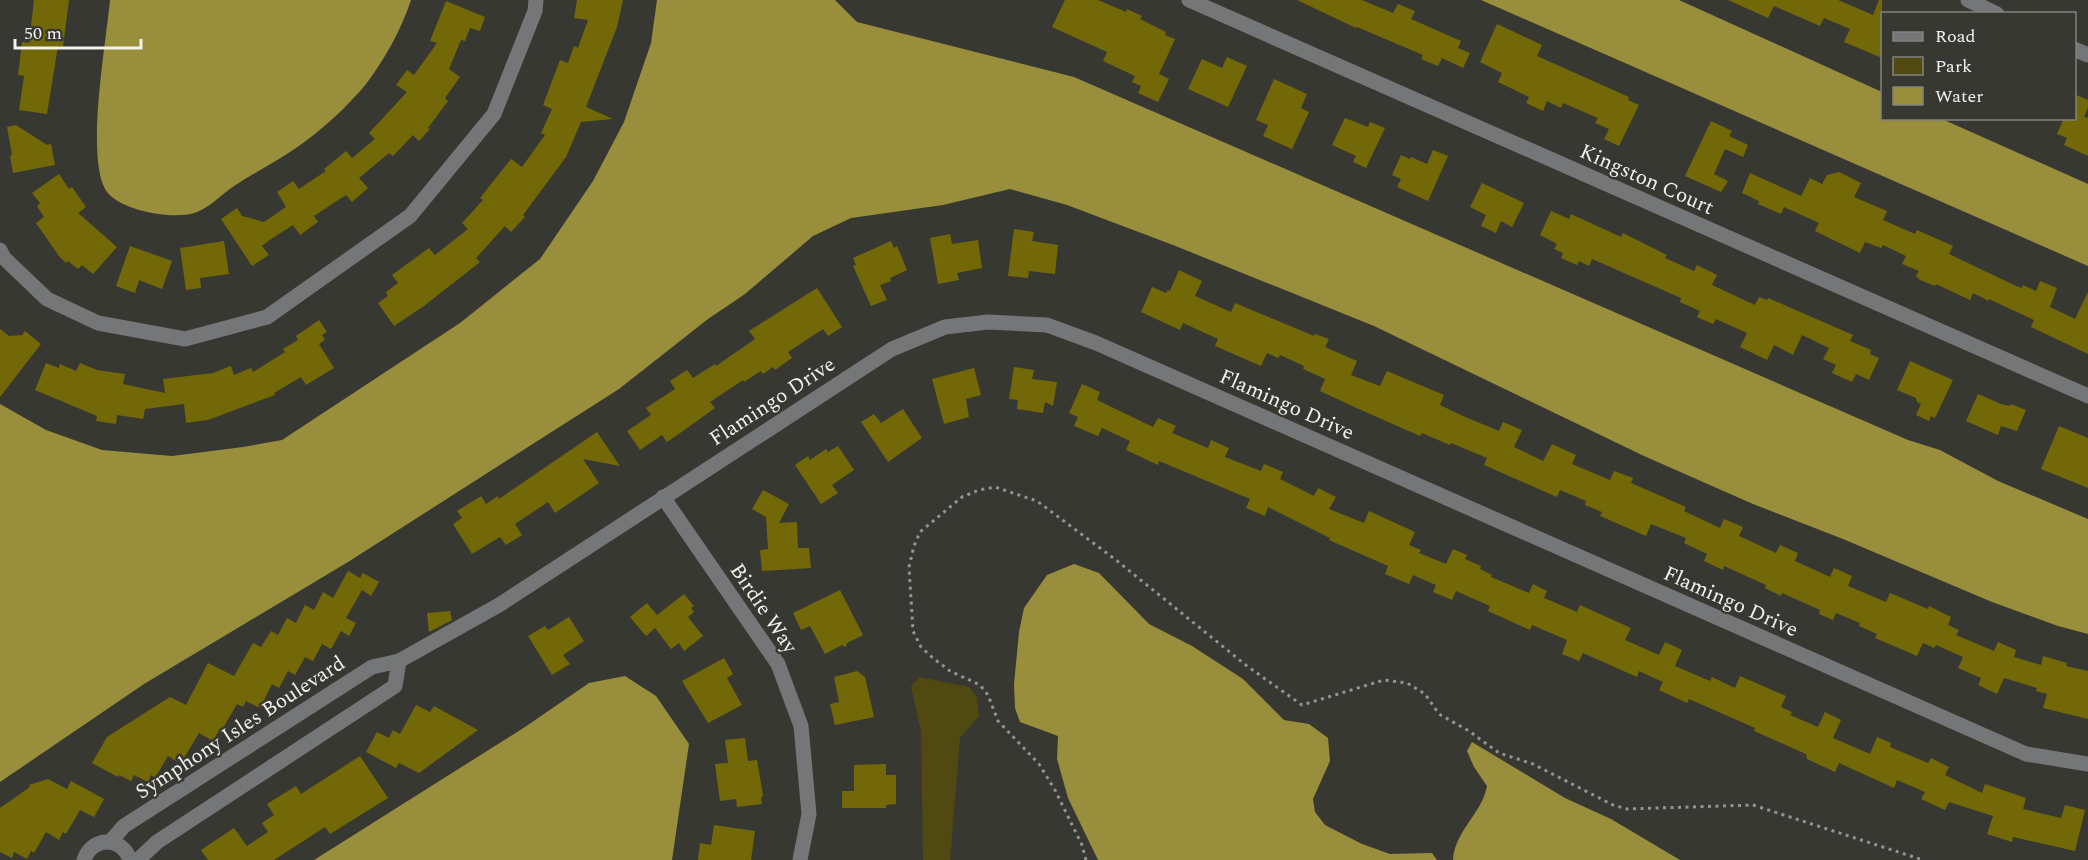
<svg xmlns="http://www.w3.org/2000/svg" width="2088" height="860" viewBox="0 0 2088 860" font-family="Spectral,serif">
	<rect width="100%" height="100%" fill="#383833"/>
	<!-- green -->
	<path fill="#504911" d="M920,677l49,10 8,10 2,19 -19,22 -10,122h-27l-2,-128 -10,-46z"/>
	<!-- water -->
	<g fill="#998e3b">
		<path d="M110,0h301c-10,30 -26,59 -45,84 -19,23 -45,47 -70,64 -20,14 -42,25 -62,38 -12,8 -24,21 -37,26 -21,9 -80,-1 -92,-23 -19,-36 1,-145 5,-189z"/>
		<path d="M657,0h178l22,22 217,55 834,363 32,10 58,31 90,38v115l-30,-8 -66,-24 -149,-63 -90,-35 -109,-48 -270,-130 -201,-81 -106,-40 -57,-16 -67,16 -92,13 -38,18 -68,58 -37,25 -89,70 -271,173 -204,122 -144,98v-378l46,26 56,20 70,6 71,-9 39,-7 178,-117 80,-64 53,-78 31,-59 27,-79z"/>
		<path d="M1481,0h198l203,92v26l60,1 146,65v82z"/>
		<path d="M1074,564l25,9 50,51 43,22 51,33 41,41 25,4 19,14 2,23 -17,38 2,13 10,13 37,19 28,10 42,-1 5,7h-339l-30,-62 -11,-39 1,-23 -38,-14 -5,-14 -1,-24 5,-52 5,-24 23,-33z"/>
		<path d="M625,676l31,20 33,48 -17,116h-358l211,-133 64,-44z"/>
		<path d="M1472,742l93,56 46,21 69,41h-227c2,-30 29,-46 34,-74l-13,-19 -7,-16z"/>
	</g>
	<!-- building -->
	<g fill="#736807">
		<path d="M34,0h35l-6,47 -5,-1 -11,68 -28,-4 5,-34 -6,-1 4,-33 7,1z"/>
		<path d="M577,0h46l-6,27 -31,80 27,12 -32,3 -15,35 -43,58 2,2 -14,15 -6,-6 -29,32 4,4 -56,44 -30,20 -16,-23 10,-7 -2,-4 12,-9 -6,-8 37,-27 6,7 33,-26 -6,-6 21,-23 -3,-2 31,-39 11,8 23,-32 -4,-2 11,-24 -9,-4 17,-45 8,3 6,-17 4,2 10,-28 -14,-2z"/>
		<path d="M1065,0h33l28,12 1,-3 15,7 -2,3 26,13 -1,3 10,4 -16,35 10,5 -11,23 -20,-9 3,-7 -9,-4 3,-6 -32,-15 4,-9 -55,-25z"/>
		<path d="M1297,0h65l31,13 5,-9 17,7 -4,8 50,22 -3,7 12,5 -7,15 -21,-10 -4,8 -17,-7 2,-4 -66,-28 -1,1z"/>
		<path d="M1728,0h110l35,15 6,-15h3v58l-38,-16 6,-13 -26,-11 -4,8 -46,-20 -6,12z"/>
		<path d="M446,1l39,16 -5,14 -10,-3 -5,13 -4,-1 -12,29 11,8 -15,21 3,3 -20,27 2,1 -11,12 -6,-6 -20,21 -4,-3 -30,25 9,10 -16,14 -6,-7 -32,21 4,6 -18,13 -7,-10 -22,14 -9,7 7,9 -17,11 -31,-47 16,-11 5,8 22,6 22,-15 -9,-15 16,-11 6,8 27,-18 -2,-2 22,-18 6,7 23,-19 -6,-6 38,-41 -11,-7 11,-15 7,5 23,-32 -7,-2z"/>
		<path d="M1497,24l45,21 -5,11 92,41 -1,3 11,5 -20,41 -15,-7 5,-10 -14,-6 3,-5 -35,-15 -2,5 -14,-7 -4,10 -17,-8 3,-6 -31,-15 4,-9 -22,-11z"/>
		<path d="M1227,57l20,9 -19,41 -40,-18 14,-30 20,9z"/>
		<path d="M1274,79l33,15 -6,14 8,4 -17,37 -29,-13 5,-11 -12,-5z"/>
		<path d="M2074,94l14,6v7l-4,10 4,1v38l-24,-11 3,-7 -10,-4 7,-16h10z"/>
		<path d="M1345,118l23,9 2,-5 15,6 -19,40 -13,-6 3,-6 -24,-11z"/>
		<path d="M1711,121l21,10 -3,5 19,9 -5,12 -18,-8 -11,25 14,7 -7,11 -36,-16z"/>
		<path d="M16,125l31,20 4,-1 4,21 -42,8 -3,-17 2,-1 -5,-28z"/>
		<path d="M1433,150l15,6 -20,45 -31,-14 4,-8 -9,-4 9,-20 9,4 1,-2 16,7z"/>
		<path d="M1839,172l22,11 -7,14 33,14 -4,9 32,14 2,-4 36,16 -4,8 67,32 6,2 1,-3 13,6 4,-10 17,7 -7,19 25,12 13,-27v62l-57,-27 3,-7 -45,-21v2l-16,-8 -3,7 -34,-16 -1,2 -15,-6 -4,-4 3,-5 -17,-7 4,-8 -23,-11 -2,3 -16,-6 -5,11 -45,-22 4,-8 -35,-16 -3,7 -23,-10 1,-3 -17,-8 8,-20 51,23 9,-18 12,6 5,-9z"/>
		<path d="M59,174l10,15 3,-2 14,20 -8,6 39,34 -24,27 -11,-9 -4,4 -10,-8 -2,2 -7,-7 -23,-33 8,-6 -7,-11 3,-3 -8,-10z"/>
		<path d="M1482,183l42,20 -12,24 -11,-6 -5,12 -15,-7 5,-11 -16,-8z"/>
		<path d="M1551,211l18,8 2,-5 50,23 2,-4 44,22 -2,3 29,13 3,-6 20,10 -5,10 43,20 4,-8 8,3 1,-2 85,37 -3,6 21,9 -1,4 9,4 -10,22 -13,-6 -4,8 -20,-9 4,-8 -13,-6 6,-11 -27,-13 -9,20 -19,-10 -7,15 -27,-13 7,-14 -31,-14 -3,5 -16,-7 3,-6 -20,-9 1,-4 -89,-39 -3,7 -10,-5 -2,4 -16,-7 2,-5 -9,-4 3,-5 -17,-9z"/>
		<path d="M1014,229l20,3 -2,9 26,4 -3,29 -26,-3 -1,7 -20,-2z"/>
		<path d="M950,234l2,10 26,-4 4,28 -25,5 2,7 -21,4 -8,-46z"/>
		<path d="M224,241l5,33 -29,4 1,10 -15,2 -6,-42z"/>
		<path d="M891,241l3,7 3,-2 10,24 -17,8 1,3 -11,4 7,15 -16,6 -18,-40 3,-1 -3,-7z"/>
		<path d="M130,246l42,15 -10,28 -23,-9 -4,13 -19,-7z"/>
		<path d="M1179,270l23,11 -7,15 36,16 4,-9 79,33 1,-2 14,5 -4,8 32,14 -6,14 29,11 7,-15 57,24 -4,10 23,11 36,15 4,-9 19,8 -8,17 29,14 9,-17 24,11 -4,9 38,16 4,-9 19,7 -2,5 55,24 -2,4 36,17 4,-9 19,8 -4,9 37,17 4,-8 18,8 -3,8 35,16 4,-9 18,8 -4,10 38,16 4,-9 38,16 1,-3 22,11 -3,8 11,5 -3,5 38,16 4,-9 18,8 -2,7 27,8 2,-9 24,7 -1,3 22,5v48l-45,-11 4,-14 -11,-3 1,-3 -33,-10 -7,16 -19,-9 3,-7 -23,-10 5,-11 -27,-12 -2,3 -11,-5 -6,13 -42,-18 2,-4 -18,-8 1,-3 -24,-10 -3,7 -14,-6 1,-4 -38,-17 -1,3 -16,-8 1,-3 -42,-19 -1,4 -19,-9 3,-7 -23,-11 2,-5 -35,-14 -5,12 -46,-20 2,-4 -17,-7 1,-4 -26,-11 -3,7 -73,-32 3,-7 -36,-15 -1,2 -28,-12 -2,3 -68,-30 -32,-15 5,-12 -22,-10 1,-3 -24,-11 -2,3 -11,-5 -6,13 -46,-20 3,-7 -35,-16 -3,7 -39,-18 11,-25 14,6 2,-3 2,1z"/>
		<path d="M817,288l25,39 -14,9 -5,-7 -35,23 4,6 -17,12 -2,-3 -10,7 -2,-3 -17,11 -1,-2 -33,22 5,6 -32,23 -16,11 -5,-7 -22,15 -13,-19 24,-16 -5,-7 29,-19 -5,-8 17,-11 6,8 22,-14 1,2 39,-27 -6,-8z"/>
		<path d="M319,320l8,12 -5,3 3,5 -6,4 15,24 -28,17 -5,-8 -27,16 1,2 -67,25 -22,3 -2,-19 -39,5 -2,10 -26,-4 -1,9 -20,-3 1,-5 -62,-26 11,-27 13,5 1,-4 16,7 4,-8 17,7 28,4 -2,10 42,9 -2,-14 50,-6 18,-7 3,9 17,-7 2,4 32,-20 -2,-3 15,-9 -2,-4z"/>
		<path d="M0,329l9,7 13,-1 3,-4 16,13 -41,53z"/>
		<path d="M1910,361l43,19 -18,38 -4,-2 -2,5 -13,-6 5,-11 -4,-2 -1,-4 -19,-8z"/>
		<path d="M1014,367l20,3 -2,9 25,3 -4,24 -8,-4 -2,11 -26,-4 1,-9 -9,-1z"/>
		<path d="M974,368l7,27 -15,4 3,18 -25,7 -12,-45z"/>
		<path d="M1082,384l18,8 -3,8 56,27 5,-9 18,8 -4,7 36,15 3,-8 18,8 -4,9 36,14 3,-7 19,8 -3,7 34,17 4,-8 18,9 -7,12 35,14 5,-12 46,21 -6,13 12,5 -2,3 27,11 7,-15 14,6 -2,4 16,7 -1,3 12,6 -1,2 38,16 4,-9 14,7 -3,7 33,14 3,-7 51,23 -6,12 34,15 6,-13 17,8 -7,16 35,15 2,-4 23,11 5,-12 46,20 -5,11 11,5 -2,3 28,12 7,-15 16,8 -8,18 37,16 7,-17 14,6 -1,4 38,16 3,-5 18,9 -4,8 37,18 3,-9 41,14 -3,11 38,9 4,-13 20,5 -10,41 -62,-14 -1,5 -25,-8 6,-18 -44,-14 -4,8 -24,-11 4,-7 -28,-12 -3,8 -55,-25 -4,9 -28,-13 -1,-5 -52,-23 1,-3 -66,-29 -2,4 -28,-13 4,-8 -24,-11 -2,6 -54,-24 -4,8 -17,-7 5,-14 -35,-15 -2,5 -42,-19 2,-5 -34,-15 -4,9 -19,-8 3,-7 -23,-10 -4,9 -24,-10 3,-8 -59,-26 1,-2 -62,-31 -3,9 -19,-8 4,-9 -91,-38 -1,4 -32,-15 4,-9 -28,-13 -4,8 -24,-10 4,-9 -9,-4z"/>
		<path d="M1978,394l23,10 9,2 1,-2 15,6 -9,21 -16,-5 -3,9 -32,-14z"/>
		<path d="M903,409l19,29 -34,24 -27,-40 13,-8 7,9z"/>
		<path d="M2059,426l29,12v50l-47,-19z"/>
		<path d="M597,432l23,34 -37,-7 16,24 -44,30 -7,-11 -33,22 7,11 -16,10 -6,-8 -28,17 -19,-30 9,-6 -5,-7 24,-15 5,8 12,-8 1,3z"/>
		<path d="M838,446l16,24 -22,15 6,8 -17,11 -26,-39 13,-9 2,4 16,-11 2,3z"/>
		<path d="M763,490l26,14 -10,19 18,-1 1,26h11l2,20 -49,3 -2,-21 8,-1 -2,-32 -14,-8z"/>
		<path d="M348,571l12,7 3,-5 16,9 -8,14 -9,-6 -16,28 10,5 -7,13 -8,-5 -10,18 -9,-5 -9,17 -8,-4 -10,18 -7,-4 -9,17 -7,-4 -12,24 -14,-7 -3,6 -6,-3 -17,29 -2,-1 -5,9 -14,-8 -15,25 -6,4 -10,-6 -13,22 -4,-3 -3,7 -14,-7 -3,6 -12,-6 -1,2 -26,-14 15,-26 63,-40 16,8 22,-42 26,13 19,-33 8,4 10,-16 7,4 9,-17 9,5 9,-18 9,5 9,-18 10,6z"/>
		<path d="M840,590l23,45 -16,8 -1,4 -4,-2 -17,9 -15,-28 -9,4 -8,-17z"/>
		<path d="M684,594l10,12 -3,2 3,4 -6,5 15,19 -19,15 -5,-8 -8,6 -16,-21 -9,8 -16,-19 17,-14 10,12z"/>
		<path d="M450,611l2,9 -23,12 -2,-19z"/>
		<path d="M569,617l15,24 -21,14 7,9 -18,11 -24,-39 17,-10 3,4z"/>
		<path d="M724,658l9,16 -6,4 15,27 -34,18 -26,-42z"/>
		<path d="M857,671l8,6 9,40 -39,8 -5,-21 9,-2 -5,-25z"/>
		<path d="M416,705l14,7 4,-6 44,24 -59,43 -20,-10 -3,5 -30,-16 11,-20 12,6 4,-8 7,4z"/>
		<path d="M745,738l3,23 9,-1 6,35 -2,3 1,6 -25,3 -1,-8 -16,2 -5,-37 13,-1 -3,-23z"/>
		<path d="M360,756l28,42 -58,36 -5,-7 -51,33h-66l-7,-10 33,-22 13,18 21,-14 -6,-9 12,-8 -7,-11 29,-18 5,8z"/>
		<path d="M886,764v11h10v29l-10,1v3h-44v-17h12v-26z"/>
		<path d="M48,779l19,10 4,-8 33,18 -10,18 -14,-7 -14,24 -3,-2 -4,8 -13,-8 -12,21 -3,-2 -4,8 -13,-7 -2,6 -12,-6v-44l30,-21 -1,-2z"/>
		<path d="M714,825l41,6 -4,29h-53l2,-17 11,2z"/>
	</g>
	<g fill="none" stroke-linecap="round" stroke-linejoin="round">
		<!-- path -->
		<path stroke="#94938f" stroke-width="3" stroke-dasharray="3 4.5" stroke-linecap="butt" d="M1086,860l-4,-15 -27,-55 -16,-26 -41,-43 -10,-26 -8,-10 -30,-14 -17,-13 -12,-11 -8,-16 -4,-64 5,-21 6,-14 42,-35 17,-7 16,-3 42,14 79,59 131,106 55,39 82,-25 23,3 18,11 14,20 30,17 30,22 34,11 80,41 14,4 126,-4 170,55"/>
		<!-- street -->
		<g stroke="#747678" stroke-width="15">
			<path d="M1189,0l899,396"/>
			<path d="M1968,0l29,14"/>
			<path d="M2074,49l14,6"/>
			<path d="M0,250l4,8 43,41 51,24 87,16 82,-22 143,-101 84,-102 41,-103 1,-11"/>
			<path d="M663,497l115,167 23,62 8,88 -9,46"/>
			<path d="M111,841l13,-15 248,-159 27,-6 100,-56 393,-256 53,-22 43,-5 59,3 49,18 930,411 62,10"/>
			<path d="M84,860c8,-24 38,-24 46,0"/>
			<path d="M138,860l19,-18 238,-156 4,-25"/>
		</g>
	</g>
	<g text-anchor="middle" stroke-width="5" stroke-linejoin="round" paint-order="stroke">
		<!-- street labels -->
		<g font-size="21" fill="#f2f1ee" stroke="#383833">
			<text transform="translate(1647 179) rotate(24)" y="7">Kingston Court</text>
			<text transform="translate(772 401) rotate(-33)" y="7">Flamingo Drive</text>
			<text transform="translate(1287 404) rotate(24)" y="7">Flamingo Drive</text>
			<text transform="translate(1731 601) rotate(24)" y="7">Flamingo Drive</text>
			<text transform="translate(764 608) rotate(56)" y="7">Birdie Way</text>
			<text transform="translate(240 727) rotate(-33)" y="7">Symphony Isles Boulevard</text>
		</g>
	</g>
	<!-- legend -->
	<rect x="1881" y="12" width="195" height="108" fill="#383833" stroke="#82827e" stroke-width="1.5"/>
	<rect x="1893" y="32" width="30" height="9" fill="#747678" stroke="#82827e" stroke-width="1.5"/>
	<text x="1935" y="42" font-size="18" fill="#f2f1ee">Road</text>
	<rect x="1893" y="57" width="30" height="18" fill="#504911" stroke="#82827e" stroke-width="1.5"/>
	<text x="1935" y="72" font-size="18" fill="#f2f1ee">Park</text>
	<rect x="1893" y="87" width="30" height="18" fill="#998e3b" stroke="#82827e" stroke-width="1.5"/>
	<text x="1935" y="102" font-size="18" fill="#f2f1ee">Water</text>
	<!-- scale -->
	<path d="M15 39v9h126v-9" fill="none" stroke="#f2f1ee" stroke-width="3"/>
	<text x="24" y="39" font-size="18" fill="#f2f1ee" stroke="#383833" stroke-width="4.5" paint-order="stroke">50 m</text>
</svg>
